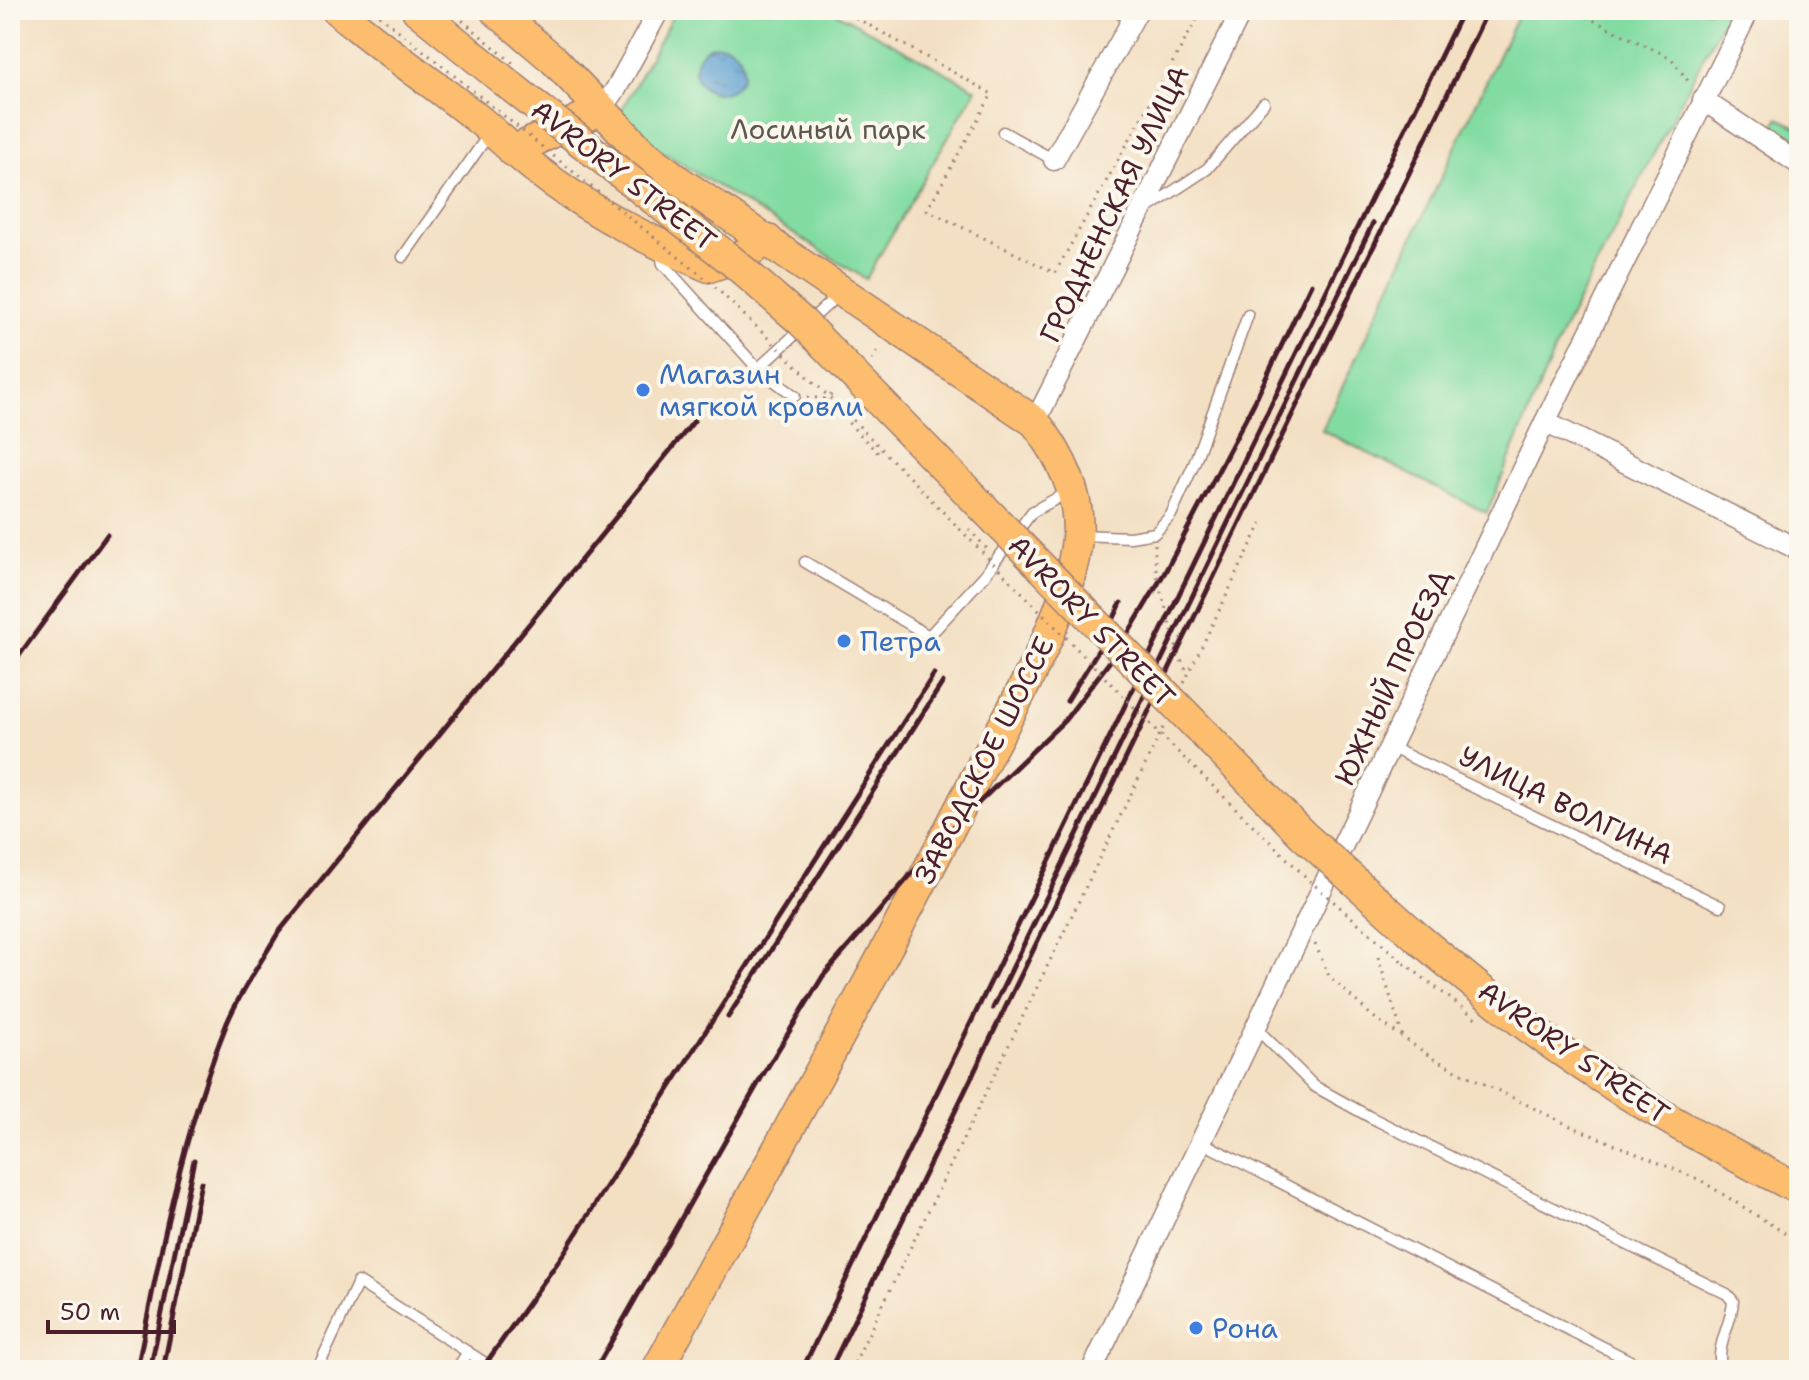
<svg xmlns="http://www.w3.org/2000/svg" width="1809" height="1380" viewBox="0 0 1809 1380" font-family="'Shantell Sans',sans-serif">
	<defs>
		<pattern id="water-ripples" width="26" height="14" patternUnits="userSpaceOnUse" patternTransform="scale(2)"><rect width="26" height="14" fill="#5da0d1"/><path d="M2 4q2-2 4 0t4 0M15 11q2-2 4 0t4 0" fill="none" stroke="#4f82aa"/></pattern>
	</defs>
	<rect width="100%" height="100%" fill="#fbf7ec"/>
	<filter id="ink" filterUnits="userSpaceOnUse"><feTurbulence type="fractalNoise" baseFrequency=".0125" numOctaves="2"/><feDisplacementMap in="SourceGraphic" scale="16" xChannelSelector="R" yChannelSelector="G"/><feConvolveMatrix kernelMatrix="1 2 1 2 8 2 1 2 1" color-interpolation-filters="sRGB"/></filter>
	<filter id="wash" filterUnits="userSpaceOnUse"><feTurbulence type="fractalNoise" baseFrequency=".006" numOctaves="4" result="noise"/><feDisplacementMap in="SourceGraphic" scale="32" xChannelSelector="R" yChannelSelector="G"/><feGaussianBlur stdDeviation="1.8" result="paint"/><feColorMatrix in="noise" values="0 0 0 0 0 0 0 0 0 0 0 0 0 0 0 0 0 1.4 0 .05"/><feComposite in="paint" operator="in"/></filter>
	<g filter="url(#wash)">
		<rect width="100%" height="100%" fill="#f3dfc2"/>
		<!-- green -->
		<g fill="#82dca2" stroke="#667e66" stroke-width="2">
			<path d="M676,10h155l145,79 -110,190 -224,-140 -21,-28z"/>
			<path d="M1520,10h208l-166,322 -75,181 -165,-83z"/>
			<path d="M1778,118l21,10v27l-31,-20z"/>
		</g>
		<!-- water -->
		<circle fill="url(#water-ripples)" stroke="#54607e" stroke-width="2" cx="719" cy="69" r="24"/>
	</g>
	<g filter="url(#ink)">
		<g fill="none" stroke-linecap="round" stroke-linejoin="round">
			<defs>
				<g id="service">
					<path d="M1114,10l19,10"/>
					<path d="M1003,132l51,28"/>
					<path d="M1148,208l59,-39 57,-66"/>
					<path d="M660,250l3,14 95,105 37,27"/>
					<path d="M403,257l86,-123"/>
					<path d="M749,377l90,-83"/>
					<path d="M1079,535l51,2 25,-4 16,-18 23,-51 54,-149"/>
					<path d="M805,562l124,74 55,-60 48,-64 38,-21"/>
					<path d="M1390,747l330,159"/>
					<path d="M1256,1028l58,58 56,31 357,177 6,7c-1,24 -19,46 -11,69"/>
					<path d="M1201,1142l447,228"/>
					<path d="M317,1370l41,-88 138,88"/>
					<path d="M456,1370l12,-18"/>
				</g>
				<g id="minor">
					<path d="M1703,100l96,64"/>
					<path d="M602,109l14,-20 43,-79"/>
					<path d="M1054,160l84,-150"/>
					<path d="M1035,422l207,-412"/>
					<path d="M1545,422l254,128"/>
					<path d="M1092,1370l453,-948 204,-412"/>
				</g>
				<g id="primary">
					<path d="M337,10c45,39 95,72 141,109 25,21 48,44 75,63 48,35 102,61 156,85l32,-11 27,-16"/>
					<path d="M417,10l96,78"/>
					<path d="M495,10l59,50 87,91 39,31 355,240c25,32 47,75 42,117 -9,80 -67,171 -104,244 -101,198 -210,392 -316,587"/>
					<path d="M513,151l89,-42"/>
					<path d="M1418,938c36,30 72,60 109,88 85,64 178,116 272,163"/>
				</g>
			</defs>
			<!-- service casing -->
			<use href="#service" stroke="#9e7f76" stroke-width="13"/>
			<!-- minor casing -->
			<use href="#minor" stroke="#9e7f76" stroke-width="23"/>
			<!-- primary casing -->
			<use href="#primary" stroke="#9e7f76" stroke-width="33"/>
			<!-- path -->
			<g stroke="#9e7f76" stroke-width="3" stroke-dasharray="2 6" stroke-linecap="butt">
				<path d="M842,10l150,84 -65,116 128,63 147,-263"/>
				<path d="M1572,10l99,48 20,27"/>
				<path d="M872,360l8,-14"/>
				<path d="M807,397l19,2 10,-8"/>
				<path d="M826,400l53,54 3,-3"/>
				<path d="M969,529l19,21"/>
				<path d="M1155,544c-1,34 6,45 14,76 5,20 8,36 20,54"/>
				<path d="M1184,683l79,-163"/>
				<path d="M1315,944l14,32 43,40 62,43 134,66 132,55 99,62"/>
				<path d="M1378,957l25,80"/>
				<path d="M1404,963l73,56"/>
				<path d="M851,1370l313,-644"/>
			</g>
			<!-- service -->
			<use href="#service" stroke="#fff" stroke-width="10"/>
			<!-- minor -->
			<use href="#minor" stroke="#fff" stroke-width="20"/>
			<!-- primary -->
			<use href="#primary" stroke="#fcbd6e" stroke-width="30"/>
			<!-- rail -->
			<g stroke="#4a1f2b" stroke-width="5">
				<path d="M10,668l97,-133"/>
				<path d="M1067,701l35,-57 19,-41"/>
				<path d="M993,1008l380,-785"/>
				<path d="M728,1017l215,-335"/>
				<path d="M137,1370c23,-118 45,-235 90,-347 13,-31 34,-61 51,-90l416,-512"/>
				<path d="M150,1370l44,-210"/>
				<path d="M163,1370l38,-188"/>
				<path d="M481,1370l81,-114 372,-582"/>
				<path d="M595,1370l169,-297 59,-97 123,-142 119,-114 52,-68 48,-80 89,-169 57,-119"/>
				<path d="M802,1370l661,-1360"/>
				<path d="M830,1370l658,-1360"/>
			</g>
			<defs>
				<path id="primary-bridge" d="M513,88l219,173 69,60 502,514 115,103"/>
			</defs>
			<!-- primary-bridge casing -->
			<use href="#primary-bridge" stroke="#9e7f76" stroke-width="33" stroke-linecap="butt"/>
			<!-- path-bridge -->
			<g stroke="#9e7f76" stroke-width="3" stroke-dasharray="2 6" stroke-linecap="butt">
				<path d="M373,10l340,275 144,139 317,324 137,134 93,81"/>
				<path d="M450,10l64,54"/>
			</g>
			<!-- primary-bridge -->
			<use href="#primary-bridge" stroke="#fcbd6e" stroke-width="30"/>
		</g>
	</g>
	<!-- markers -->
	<g fill="#3f7fe0" stroke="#fbf7ec" stroke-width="3">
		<circle cx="643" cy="390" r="8"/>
		<circle cx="844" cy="641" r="8"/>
		<circle cx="1196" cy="1328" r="8"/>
	</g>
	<g text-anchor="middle" stroke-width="8" stroke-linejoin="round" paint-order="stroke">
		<!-- park labels -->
		<g font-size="28" fill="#5b584f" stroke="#fbf7ec">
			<text x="828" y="139">Лосиный парк</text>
		</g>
		<!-- street labels -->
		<g font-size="28" fill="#4a1f2b" stroke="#fbf7ec">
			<text transform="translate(624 175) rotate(38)" y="10">AVRORY STREET</text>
			<text transform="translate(1114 204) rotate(-64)" y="10">ГРОДНЕНСКАЯ УЛИЦА</text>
			<text transform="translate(1092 621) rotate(46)" y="10">AVRORY STREET</text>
			<text transform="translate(1392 677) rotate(-65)" y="10">ЮЖНЫЙ ПРОЕЗД</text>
			<text transform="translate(984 760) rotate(-63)" y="10">ЗАВОДСКОЕ ШОССЕ</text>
			<text transform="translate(1566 805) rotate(26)" y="10">УЛИЦА ВОЛГИНА</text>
			<text transform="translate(1574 1052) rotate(35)" y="10">AVRORY STREET</text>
		</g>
		<!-- shop labels -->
		<g font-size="28" fill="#366cbe" stroke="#fbf7ec" text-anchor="start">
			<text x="659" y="384">Магазин<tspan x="659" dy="32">мягкой кровли</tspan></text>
			<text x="860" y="651">Петра</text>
			<text x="1212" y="1338">Рона</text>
		</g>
	</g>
	<!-- margin -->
	<rect width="1809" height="1380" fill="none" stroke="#fbf7ec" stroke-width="40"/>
	<!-- scale -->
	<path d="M48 1320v12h126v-12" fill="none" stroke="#4a1f2b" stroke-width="4"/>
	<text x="60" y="1320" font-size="24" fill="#4a1f2b" stroke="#fbf7ec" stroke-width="6" paint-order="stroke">50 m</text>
</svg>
